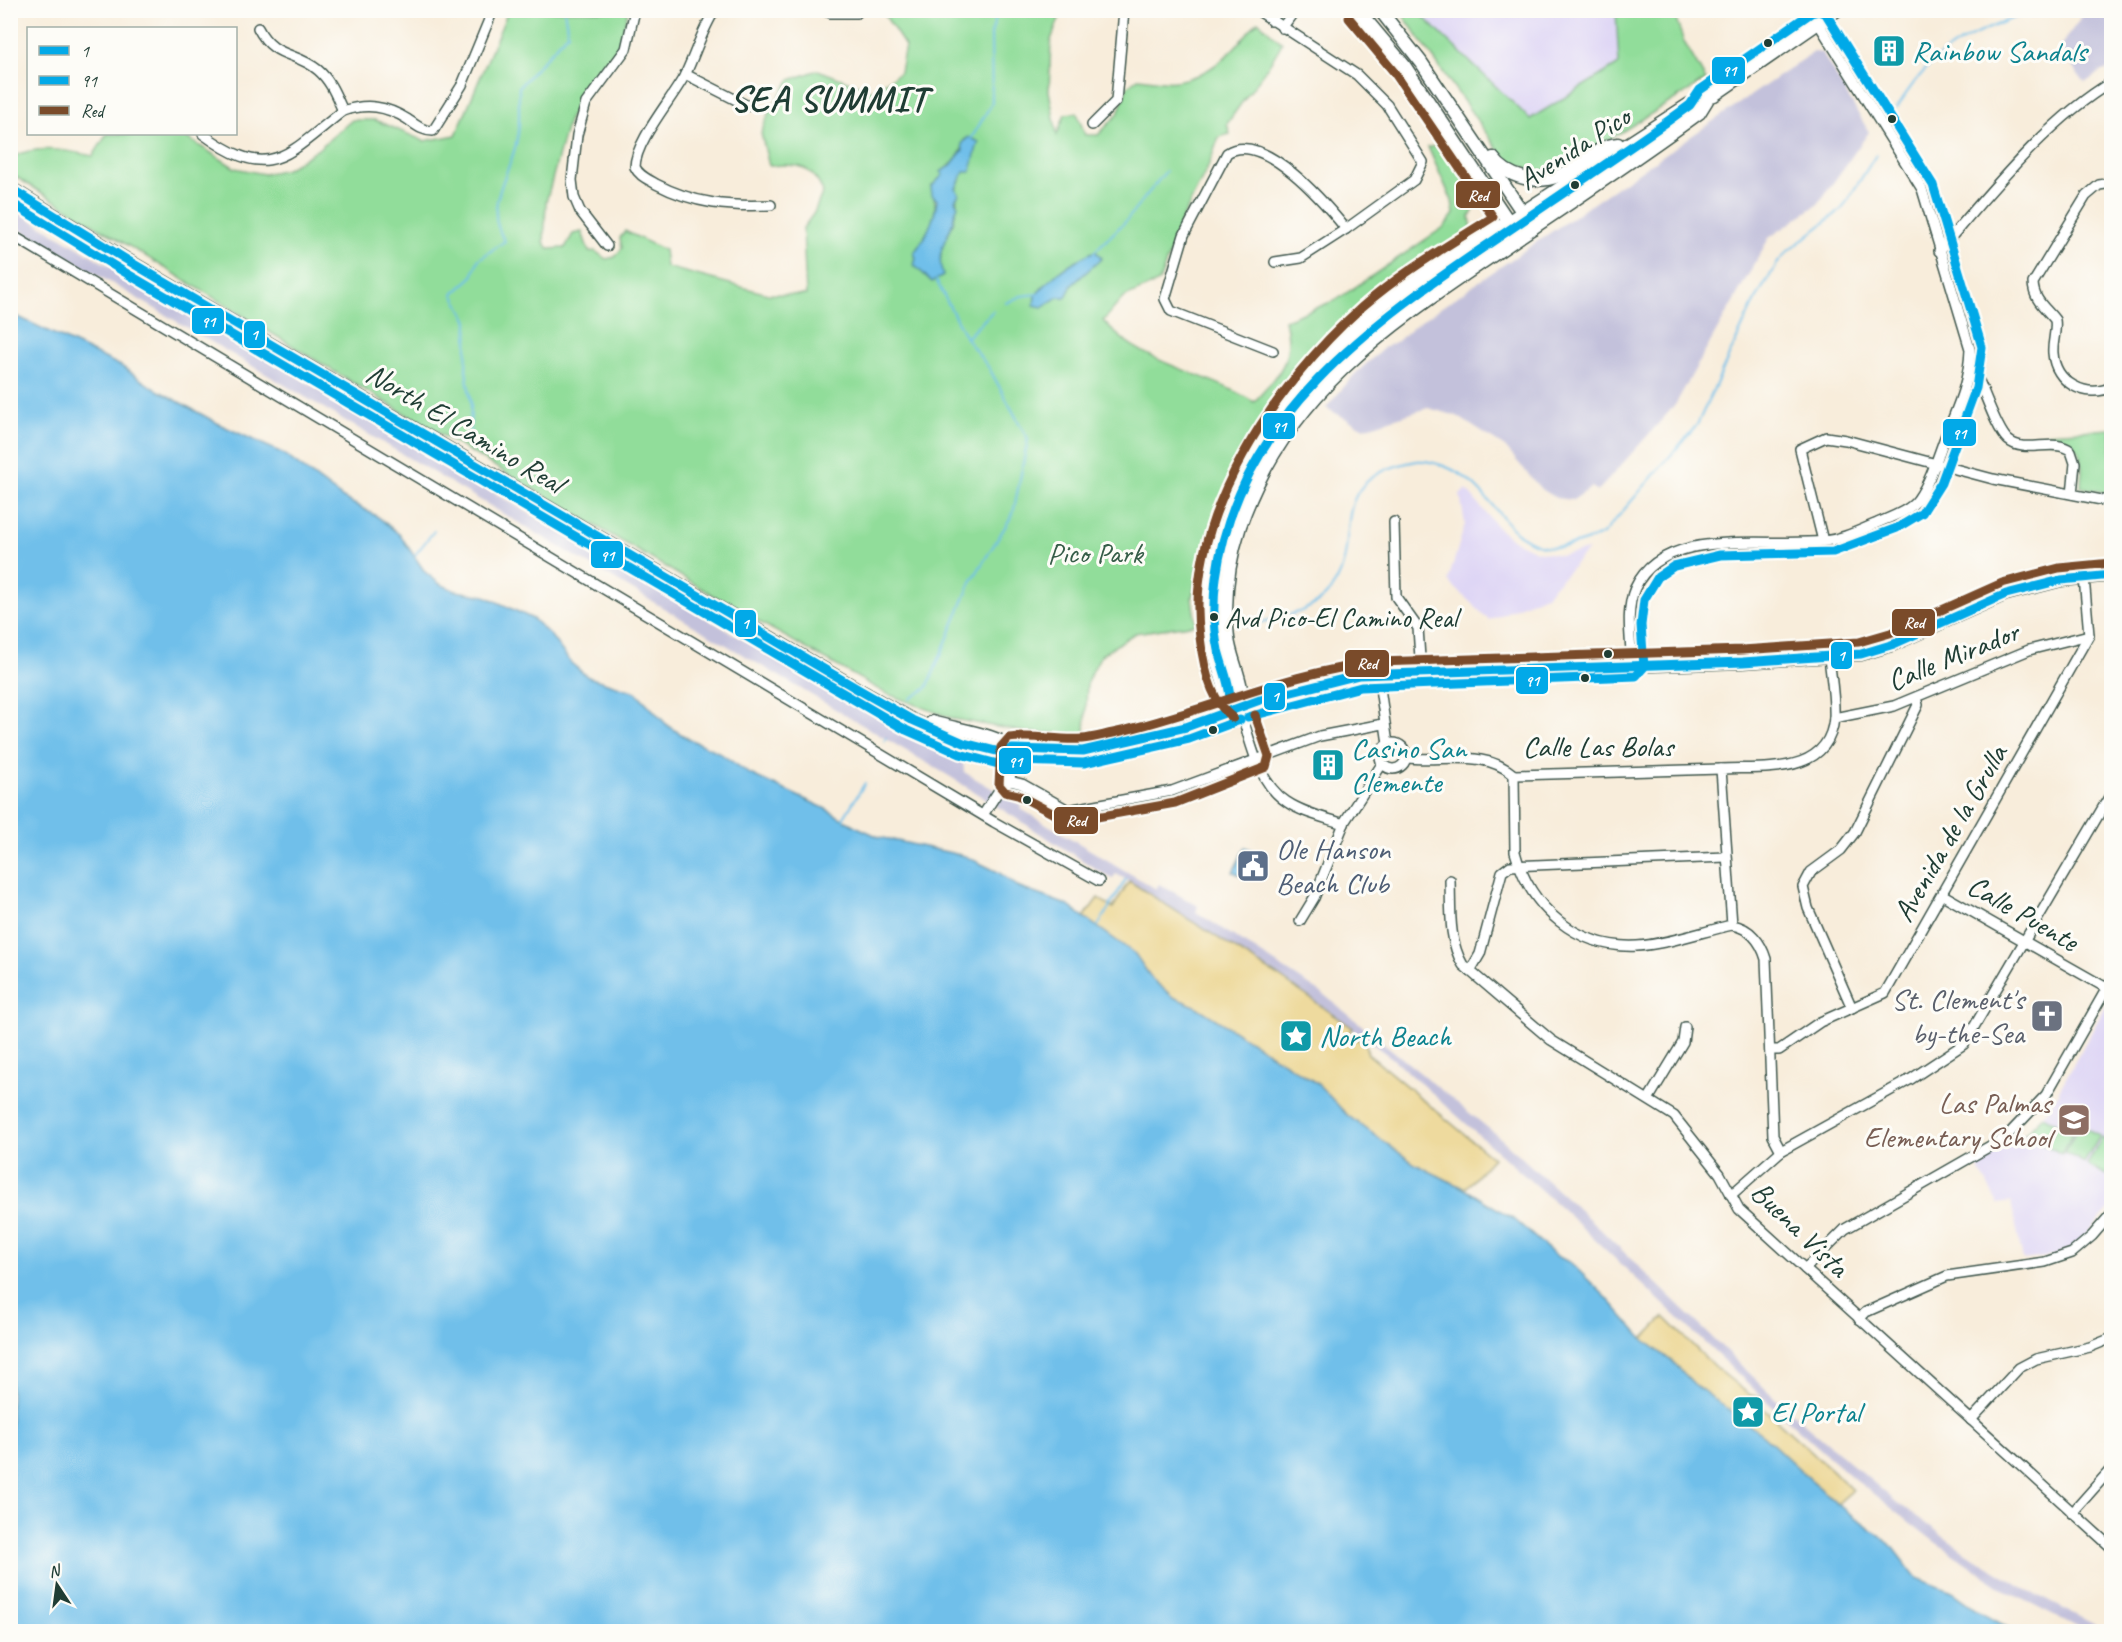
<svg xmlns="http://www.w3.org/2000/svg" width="2122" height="1642" viewBox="0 0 2122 1642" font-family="Caveat,sans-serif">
	<rect width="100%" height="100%" fill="#fdfcf7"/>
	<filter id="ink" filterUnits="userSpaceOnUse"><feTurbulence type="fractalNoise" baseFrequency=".0167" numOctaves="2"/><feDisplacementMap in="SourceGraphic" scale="12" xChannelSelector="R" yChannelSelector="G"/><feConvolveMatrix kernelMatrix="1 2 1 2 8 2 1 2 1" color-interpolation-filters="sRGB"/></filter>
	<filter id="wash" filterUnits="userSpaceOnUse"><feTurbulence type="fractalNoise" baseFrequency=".008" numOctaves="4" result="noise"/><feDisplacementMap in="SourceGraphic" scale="24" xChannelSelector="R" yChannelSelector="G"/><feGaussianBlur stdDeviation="1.35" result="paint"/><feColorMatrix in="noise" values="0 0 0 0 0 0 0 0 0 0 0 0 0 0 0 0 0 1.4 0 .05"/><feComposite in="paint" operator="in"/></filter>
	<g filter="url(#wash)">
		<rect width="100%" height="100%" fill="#f8eddb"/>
		<!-- built -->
		<g fill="#ded5f5">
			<path d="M1409,11h207l3,53 -89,55z"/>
			<path d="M1466,489l34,41 15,11 21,10 25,4 27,-5 -42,45 -57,25 -41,-39 17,-57 -5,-29z"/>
			<path d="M2109,1000l2,1v206l-37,40 -21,9 -30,4 -12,-58 -13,2 -22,-41 49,-30 25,-26z"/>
		</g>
		<!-- industrial -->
		<g fill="#c3c1db">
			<path d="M2086,11h25l1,57 -12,4 -15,11 -27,-34z"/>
			<path d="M1814,52l8,1 47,79 -51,72 -49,34 -94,167 -78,87 -5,-5 -19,13 -17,-2 -16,-10 -35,-41 -48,-31 -29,-8 -64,20 -38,-20 28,-33 32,-29 12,-5 16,-15z"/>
			<path d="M11,208l836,493 116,56 1,15 58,34 -1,3 135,80 3,-5 39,22 -2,6 127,82 175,142 100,91 181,175 116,99 78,56 54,33 80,41h-22l-76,-39 -74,-50 -82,-64 -79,-70 -214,-201 -168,-149 -114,-82 -149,-95 -13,-7 -4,5 -163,-103 -938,-552z"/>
		</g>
		<!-- green -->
		<g fill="#91dd9a" stroke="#588d67" stroke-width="1.5" fill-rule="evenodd">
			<path d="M508,11h120l-9,36 -31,40 -20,34 -22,81 -2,40 5,7 16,-1 8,-14 9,-2 7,20 6,-1 11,8 9,-2 7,-9 -2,-10 5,-7 39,19 2,17 102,27 38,1 -3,-67 11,-15 9,-22c-14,-28 -25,-27 -54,-25l-8,-33 9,-23 20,-30 28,-10 55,21 27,-19 5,-26 -23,-35h180l-11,29 -2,51 8,44 8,-21 12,-1 8,22h13l20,-21 9,-27 11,-9c12,1 27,5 38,3 40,-6 57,-32 82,-60l24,22c-15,29 -37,53 -55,81l3,10 -11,3 -11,30 -26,52 -23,63 -36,16 -20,23c40,45 102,50 151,81 25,-28 41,-41 31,-82l51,-20 108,-73 10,-13 -2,-13 -24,-54 14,-2 37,55 -9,17 2,12 -61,37 -51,42 -70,72 -37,58 -31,58 -21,61 -9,41 4,26 -61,9 -34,22 -14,27 -2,53 -60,-3 -71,-13 -69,-26 -145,-82 -390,-230 -339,-207 -1,-21 5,3c21,-12 55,-5 78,0l14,-22h74l54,34 29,6 23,-5 30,-19 35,-30h23l49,21 32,-6zM968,138l11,4 -23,47 1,17 -4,17 -11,20 -2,21 -8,17 -18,-16 2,-7 -2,-5c15,-20 28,-41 17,-66l12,-12 -1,-4c12,-8 21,-17 22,-31zM1096,251l5,7 -29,27 -6,12 -31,-1c19,-22 35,-34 61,-45z"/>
			<path d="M1400,11h17l113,108 89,-55 -3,-53h57l11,31 22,38 -138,85c-25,10 -43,6 -65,-8z"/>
			<path d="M2111,429v65l-30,-7c0,-17 7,-38 -15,-44 -6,-2 -12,-1 -19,-3v-7z"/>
			<path d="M2043,1116l30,17 -11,21 -37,-20z"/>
			<path d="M2080,1125l20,11 -16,27 -19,-11z"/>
			<path d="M2102,1138l9,5v22l-5,11 -19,-11z"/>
		</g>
		<!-- sand -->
		<g fill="#eeda9e" stroke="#868c69" stroke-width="1.5">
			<path d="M1129,881l149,95 75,52 -5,5 17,11 3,10 125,104 -28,31 -50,-25 -68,-49 -29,-31 -123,-78 -22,-9 -21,-18 -17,-25 -51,-37 14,-19 15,10z"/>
			<path d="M1664,1317l51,50 35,28 11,3v8l92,84 -16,14 -73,-68 -70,-52 -19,-20 -32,-25z"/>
		</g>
		<!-- water -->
		<g fill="#6fbfea" stroke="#477e8f" stroke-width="1.5">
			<path d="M968,137l11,5c-5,10 -4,19 -9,30h-6l-8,16 3,6 -4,6 3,6c-4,6 -4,12 -6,18 -8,23 -16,26 -9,52l-11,6 -18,-17 2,-7 -2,-5c12,-17 20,-31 23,-53l-5,-5 -1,-8 12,-12 -2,-3 10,-7 12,-15 -1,-6z"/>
			<path d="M1095,251l7,7 -30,27 -6,12h-8l-16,10 -8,-2 1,-9c19,-22 35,-34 60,-45z"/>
			<path d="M10,313l111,53 31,21 69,38 61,28 61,45 35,19 22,18 25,37 15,12 16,7 29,5 48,23 18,17 20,27 17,14 48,15 32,34 21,13 29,13 32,22 74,34 31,18 24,11 86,19 33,16 22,16 47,17 68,49 17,25 21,18 22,9 123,78 29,31 68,49 50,25 49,30 41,36 16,8 36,35 36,41 32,25 19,20 70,52 73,68 53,40 26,34 38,15 31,22 30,16h-2004z"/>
			<path d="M1245,847l15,7 -12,25 -15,-7z"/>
		</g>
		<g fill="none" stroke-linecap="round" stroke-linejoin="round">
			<!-- stream -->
			<g stroke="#6fbfea" stroke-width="2">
				<path d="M1897,108c37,-63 72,-71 136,-98"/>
				<path d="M971,139l21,-36 -1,-69 7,-24"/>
				<path d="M1094,252l32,-31 40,-50"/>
				<path d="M1006,303l15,-7 16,-2"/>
				<path d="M966,338l27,-27"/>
				<path d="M470,432l1,-29 -5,-33 2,-49 -15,-27 19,-17 6,-17 27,-19c-24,-35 6,-66 12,-102 4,-16 1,-35 2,-52l49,-54 -4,-23"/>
				<path d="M415,555l19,-24"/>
				<path d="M1246,626c27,-8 64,-11 83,-34 40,-47 -14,-113 88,-131 9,-1 18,2 27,5 66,25 59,114 159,68l94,-109 57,-123 23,-38 10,-12 55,-43 34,-54"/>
				<path d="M910,699l17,-11 44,-106 42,-68 15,-75 -39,-71 -23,-30 -30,-58"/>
				<path d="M891,729l3,-4"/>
				<path d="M884,742l2,-4"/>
				<path d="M843,819l22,-36"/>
				<path d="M1098,926l28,-47"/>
			</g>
		</g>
	</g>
	<g filter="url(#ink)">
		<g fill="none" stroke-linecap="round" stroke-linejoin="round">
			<defs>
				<g id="minor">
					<path d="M715,10c-13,20 -19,42 -29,63 -12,24 -51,68 -51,94 4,9 13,12 21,17 38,20 74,23 115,21"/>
					<path d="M823,10l7,3h27"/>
					<path d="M1257,10l100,65 30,30 36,57 -9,18 -68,49 -45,29 -26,4"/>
					<path d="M1271,21l7,-11"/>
					<path d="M258,28c16,31 37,23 60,42 13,11 18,26 25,41"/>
					<path d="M1282,28l13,-18"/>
					<path d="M685,74l63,32"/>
					<path d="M1092,125l24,-24 8,-91"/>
					<path d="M203,134c68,50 83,21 140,-23 24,-8 43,-5 64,8 9,6 15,12 26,12l29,-46 31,-75"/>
					<path d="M2112,183l-13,2 -13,11 -53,87c1,18 12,24 22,37 2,11 -3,22 -2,33 2,30 33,46 59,34"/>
					<path d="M10,234l984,588 105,59"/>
					<path d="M607,246l-27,-35 -6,-14 -2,-17 5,-45 9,-32 40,-54 9,-39"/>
					<path d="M1939,251c48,-55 109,-132 173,-169"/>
					<path d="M1273,351l-102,-40 -6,-12 19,-64 43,-82c36,-23 98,50 119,76"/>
					<path d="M1970,376l9,5c7,15 18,49 29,59 17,15 46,-3 63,11l4,12 -3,31"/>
					<path d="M1394,522l2,75 22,31 3,45"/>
					<path d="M1823,541l-23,-92 26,-12 20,3 147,39 119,23"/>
					<path d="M1632,665c-1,-24 -7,-55 3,-77 29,-63 132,-40 189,-47 18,-2 34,-10 51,-17 13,-6 35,-13 43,-25 12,-17 19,-40 26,-59 13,-32 25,-56 26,-91l-48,-160 -112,-179"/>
					<path d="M1378,674l10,70"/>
					<path d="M1240,708c10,31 17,75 47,94 16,11 39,16 57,22"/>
					<path d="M1834,718l60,-12 135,-56 60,-15"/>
					<circle cx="1393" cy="756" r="13"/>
					<path d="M1407,758c37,4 77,-9 107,17l207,-6"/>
					<path d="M1514,775l1,77c15,56 62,97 122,94 31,-2 64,-14 95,-21 18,3 29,17 34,34l7,177 8,15"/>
					<path d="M1010,781l12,3 46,26 104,-19 148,-55 63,-12"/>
					<path d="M1010,781l3,-32"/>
					<path d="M983,815l20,-31 7,-3"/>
					<path d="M1450,880c1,28 -2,60 13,85l88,75 123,76 46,58 19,35 373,339"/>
					<path d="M1943,895l167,95"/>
					<path d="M1300,921l14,-23 31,-77 37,-57"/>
					<path d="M1732,925l-11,-156c42,-2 108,7 113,-51 1,-20 -3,-41 -5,-61"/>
					<path d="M1470,971l10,-17 22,-82 8,-6 216,-9"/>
					<path d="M1852,1008l-44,-100 -5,-21 8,-15 30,-22 14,-18 63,-127 -2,-7"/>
					<path d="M1770,1050h9l41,-28 65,-29 204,-358 -5,-58"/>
					<path d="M1649,1098l34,-56 2,-15"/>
					<path d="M1731,1195l50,-44 130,-72 53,-35 148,-252"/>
					<path d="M1805,1269l40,-40 161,-92 40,-42 66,-116"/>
					<path d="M1859,1319l7,-7 81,-36 98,-14 27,-9 20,-17 20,-23"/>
					<path d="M1971,1420l48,-52 17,-9 54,-12 22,-9"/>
					<path d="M2072,1513l40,-45"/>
				</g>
				<g id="major">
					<path d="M1358,10l46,55 115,172"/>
					<path d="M1380,10l41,52 112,166"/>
					<path d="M1493,158c7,10 19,17 31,20 46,11 61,-31 94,-34"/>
					<path d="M10,188l117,72 734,431 51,29 52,23 36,9 13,-3 70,2 103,-24 74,-27 99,-25 384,-13 118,-8 33,-10 112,-50 55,-14 51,-5"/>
					<path d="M1240,708l-9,-6 -4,-8c-8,-24 -16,-49 -17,-75 -4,-110 80,-234 160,-304 35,-30 77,-54 116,-79 68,-44 137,-89 205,-133l23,-8 123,-85"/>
					<path d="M1240,708c7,-21 -10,-48 -12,-70 -5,-38 0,-75 12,-112 45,-133 151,-202 262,-277 66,-45 133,-89 197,-136l8,-13"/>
					<path d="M932,722c21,7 68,13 81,27"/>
				</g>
			</defs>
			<!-- minor casing -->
			<use href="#minor" stroke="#40574d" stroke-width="12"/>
			<!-- major casing -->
			<use href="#major" stroke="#40574d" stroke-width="15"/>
			<!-- minor -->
			<use href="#minor" stroke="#fff" stroke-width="9"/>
			<!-- major -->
			<use href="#major" stroke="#fff" stroke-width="12"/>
			<defs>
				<path id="bus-1" d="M10,188l117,72 734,431 51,29 52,23 36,9 13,-3 70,2 103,-24 74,-27 99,-25 384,-13 118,-8 33,-10 112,-50 55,-14 51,-5"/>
				<g id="bus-2">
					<path d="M10,202l111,68 785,460 54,24 38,10 16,-3 70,2 105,-24 51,-19"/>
					<path d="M1230,698c-1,-17 -8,-32 -12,-48 -5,-23 -5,-49 -2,-72 21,-160 157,-256 280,-339 57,-39 115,-78 172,-118l22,-16 10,-15 111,-77 8,-2 7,3 107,171 49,162 -6,41 -35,95 -19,30 -25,15 -64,24 -113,3 -46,11 -16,11 -14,23 -3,25 3,42 -8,9 -275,11 -113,30"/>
				</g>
				<g id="bus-3">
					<path d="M1255,715l14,41 -3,11 -91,36 -106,19 -51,-27 -13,-3 -6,-7 2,-38 8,-9c23,-4 49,3 73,1 10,-1 21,-4 31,-6 90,-20 173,-61 265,-71l364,-12 117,-8 31,-9 112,-50 57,-15 52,-5"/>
					<path d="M1233,718c-23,-16 -30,-54 -33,-81 -17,-121 77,-254 162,-330 40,-35 87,-62 131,-90l-99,-145 -45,-54"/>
				</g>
			</defs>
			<!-- bus-1 casing -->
			<use href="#bus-1" stroke="#fdfcf7" stroke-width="14"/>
			<!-- bus-2 casing -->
			<use href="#bus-2" stroke="#fdfcf7" stroke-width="14"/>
			<!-- bus-3 casing -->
			<use href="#bus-3" stroke="#fdfcf7" stroke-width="14"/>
			<!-- bus-1 -->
			<use href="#bus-1" stroke="#02a9e8" stroke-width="9"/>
			<!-- bus-2 -->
			<use href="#bus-2" stroke="#02a9e8" stroke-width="9"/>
			<!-- bus-3 -->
			<use href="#bus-3" stroke="#7a4b2a" stroke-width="9"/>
		</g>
	</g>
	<!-- icons -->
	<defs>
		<symbol id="building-square" viewBox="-11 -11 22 22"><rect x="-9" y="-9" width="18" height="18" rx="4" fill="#0f9aa8" stroke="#fdfcf7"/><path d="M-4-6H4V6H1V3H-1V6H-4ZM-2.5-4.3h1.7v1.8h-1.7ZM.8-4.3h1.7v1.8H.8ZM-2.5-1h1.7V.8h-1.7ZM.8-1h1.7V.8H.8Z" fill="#fff"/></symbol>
		<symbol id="civic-square" viewBox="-11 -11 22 22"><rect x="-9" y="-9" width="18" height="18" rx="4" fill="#5c6f8a" stroke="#fdfcf7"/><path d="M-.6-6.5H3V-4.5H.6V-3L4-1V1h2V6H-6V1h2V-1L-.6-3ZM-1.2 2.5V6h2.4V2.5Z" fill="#fff"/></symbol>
		<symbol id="church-square" viewBox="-11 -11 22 22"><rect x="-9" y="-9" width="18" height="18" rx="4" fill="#6b7280" stroke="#fdfcf7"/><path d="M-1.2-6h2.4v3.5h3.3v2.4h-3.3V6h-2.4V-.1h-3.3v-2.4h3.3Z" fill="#fff"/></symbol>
		<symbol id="sight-square" viewBox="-11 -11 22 22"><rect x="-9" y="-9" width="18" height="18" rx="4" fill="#0f9aa8" stroke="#fdfcf7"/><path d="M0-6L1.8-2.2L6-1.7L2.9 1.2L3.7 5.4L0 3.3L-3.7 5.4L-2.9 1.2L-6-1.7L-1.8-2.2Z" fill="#fff"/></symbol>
		<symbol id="school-square" viewBox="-11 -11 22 22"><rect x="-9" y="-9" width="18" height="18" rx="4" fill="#8d6e63" stroke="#fdfcf7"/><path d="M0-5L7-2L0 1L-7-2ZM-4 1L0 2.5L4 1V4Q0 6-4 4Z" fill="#fff"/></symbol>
	</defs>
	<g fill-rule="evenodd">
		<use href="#building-square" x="1870" y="32" width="38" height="38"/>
		<use href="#building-square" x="1309" y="746" width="38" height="38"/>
		<use href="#civic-square" x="1234" y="847" width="38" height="38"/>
		<use href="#church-square" x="2028" y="997" width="38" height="38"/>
		<use href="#sight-square" x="1277" y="1017" width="38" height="38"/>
		<use href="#school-square" x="2055" y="1101" width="38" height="38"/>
		<use href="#sight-square" x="1729" y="1393" width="38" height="38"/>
	</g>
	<!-- markers -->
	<g fill="#1f3d34" stroke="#fdfcf7" stroke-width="2">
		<circle cx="1768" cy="43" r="5"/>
		<circle cx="1892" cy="119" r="5"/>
		<circle cx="1575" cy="185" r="5"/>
		<circle cx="1214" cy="617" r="5"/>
		<circle cx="1608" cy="654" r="5"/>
		<circle cx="1585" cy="678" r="5"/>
		<circle cx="1213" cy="730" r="5"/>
		<circle cx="1027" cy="800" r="5"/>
	</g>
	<g text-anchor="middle" stroke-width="6" stroke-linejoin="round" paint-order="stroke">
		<!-- bus labels -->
		<g font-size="28" fill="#1f3d34" stroke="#fdfcf7" text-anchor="start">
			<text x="1225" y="627">Avd Pico-El Camino Real</text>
		</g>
		<!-- culture labels -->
		<g font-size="30" fill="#0d838f" stroke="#fdfcf7" text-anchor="start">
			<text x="1912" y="61">Rainbow Sandals</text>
			<text x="1351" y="758">Casino San<tspan x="1351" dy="34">Clemente</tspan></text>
			<text x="1319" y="1046">North Beach</text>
			<text x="1771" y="1422">El Portal</text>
		</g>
		<!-- street labels -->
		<g font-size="30" fill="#1f3d34" stroke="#fdfcf7">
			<text transform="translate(1574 148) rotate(-33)" y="10">Avenida Pico</text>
			<text transform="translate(465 428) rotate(31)" y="10">North El Camino Real</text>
			<text transform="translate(1953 656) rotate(-22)" y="10">Calle Mirador</text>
			<text x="1598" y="756">Calle Las Bolas</text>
			<text transform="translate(1950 833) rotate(-60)" y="10">Avenida de la Grulla</text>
			<text transform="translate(2023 913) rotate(30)" y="10">Calle Puente</text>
			<text transform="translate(1800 1229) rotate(44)" y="10">Buena Vista</text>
		</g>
		<!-- park labels -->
		<g font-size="30" fill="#365d48" stroke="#fdfcf7">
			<text x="1095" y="563">Pico Park</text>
		</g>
		<!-- service labels -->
		<g font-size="30" fill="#4e5e75" stroke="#fdfcf7" text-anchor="start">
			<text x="1276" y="859">Ole Hanson<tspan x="1276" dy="34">Beach Club</tspan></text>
		</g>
		<!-- worship labels -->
		<g font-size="30" fill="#5b616d" stroke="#fdfcf7" text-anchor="end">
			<text x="2024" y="1009">St. Clement's<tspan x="2024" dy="34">by-the-Sea</tspan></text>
		</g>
		<!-- education labels -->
		<g font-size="30" fill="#785e54" stroke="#fdfcf7" text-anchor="end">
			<text x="2051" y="1113">Las Palmas<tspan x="2051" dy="34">Elementary School</tspan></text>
		</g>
		<!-- district labels -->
		<g font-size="36" font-weight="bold" letter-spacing="1.5" fill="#1f3d34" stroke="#fdfcf7">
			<text x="829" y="111">SEA SUMMIT</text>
		</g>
	</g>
	<g stroke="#fdfcf7" stroke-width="2">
		<rect x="1711" y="56" width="35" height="29" rx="6" fill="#02a9e8"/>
		<rect x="1455" y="180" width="46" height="29" rx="6" fill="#7a4b2a"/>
		<rect x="191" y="307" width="34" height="28" rx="6" fill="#02a9e8"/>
		<rect x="243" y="320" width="23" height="29" rx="6" fill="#02a9e8"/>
		<rect x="1262" y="412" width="34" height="28" rx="6" fill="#02a9e8"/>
		<rect x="1942" y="418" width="35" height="29" rx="6" fill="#02a9e8"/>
		<rect x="590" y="540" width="34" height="29" rx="6" fill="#02a9e8"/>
		<rect x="1891" y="608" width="45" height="29" rx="6" fill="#7a4b2a"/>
		<rect x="734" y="609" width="23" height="29" rx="6" fill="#02a9e8"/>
		<rect x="1830" y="641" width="23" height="29" rx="6" fill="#02a9e8"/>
		<rect x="1344" y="649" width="46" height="29" rx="6" fill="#7a4b2a"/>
		<rect x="1515" y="666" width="34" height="29" rx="6" fill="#02a9e8"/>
		<rect x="1263" y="682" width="23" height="29" rx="6" fill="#02a9e8"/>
		<rect x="998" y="747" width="34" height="28" rx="6" fill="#02a9e8"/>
		<rect x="1053" y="806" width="46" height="29" rx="6" fill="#7a4b2a"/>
	</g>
	<g font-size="16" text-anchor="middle" font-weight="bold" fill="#fff">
		<text x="1729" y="76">91</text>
		<text x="1478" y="201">Red</text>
		<text x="208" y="327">91</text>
		<text x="254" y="340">1</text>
		<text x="1279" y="432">91</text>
		<text x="1959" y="439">91</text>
		<text x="607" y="561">91</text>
		<text x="1914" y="628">Red</text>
		<text x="745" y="629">1</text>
		<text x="1841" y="661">1</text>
		<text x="1367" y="669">Red</text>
		<text x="1532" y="686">91</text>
		<text x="1275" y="702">1</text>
		<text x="1015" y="767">91</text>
		<text x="1076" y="826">Red</text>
	</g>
	<!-- margin -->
	<rect width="2122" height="1642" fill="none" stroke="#fdfcf7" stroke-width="36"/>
	<!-- legend -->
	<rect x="27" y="27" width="210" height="108" fill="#fdfcf7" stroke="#a4b0a9" stroke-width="1.5"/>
	<rect x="39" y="46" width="30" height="9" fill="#02a9e8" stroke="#a4b0a9" stroke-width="1.5"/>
	<text x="81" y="57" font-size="18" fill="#1f3d34">1</text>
	<rect x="39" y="76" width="30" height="9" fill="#02a9e8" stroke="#a4b0a9" stroke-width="1.5"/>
	<text x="81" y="87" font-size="18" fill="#1f3d34">91</text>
	<rect x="39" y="106" width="30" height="9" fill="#7a4b2a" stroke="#a4b0a9" stroke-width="1.5"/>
	<text x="81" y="117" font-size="18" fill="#1f3d34">Red</text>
	<!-- north arrow -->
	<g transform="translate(57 1585) rotate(347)" stroke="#fdfcf7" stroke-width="4.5" paint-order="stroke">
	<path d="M0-4.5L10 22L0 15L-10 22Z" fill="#1f3d34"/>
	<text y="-9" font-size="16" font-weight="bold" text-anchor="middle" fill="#1f3d34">N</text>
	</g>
</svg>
